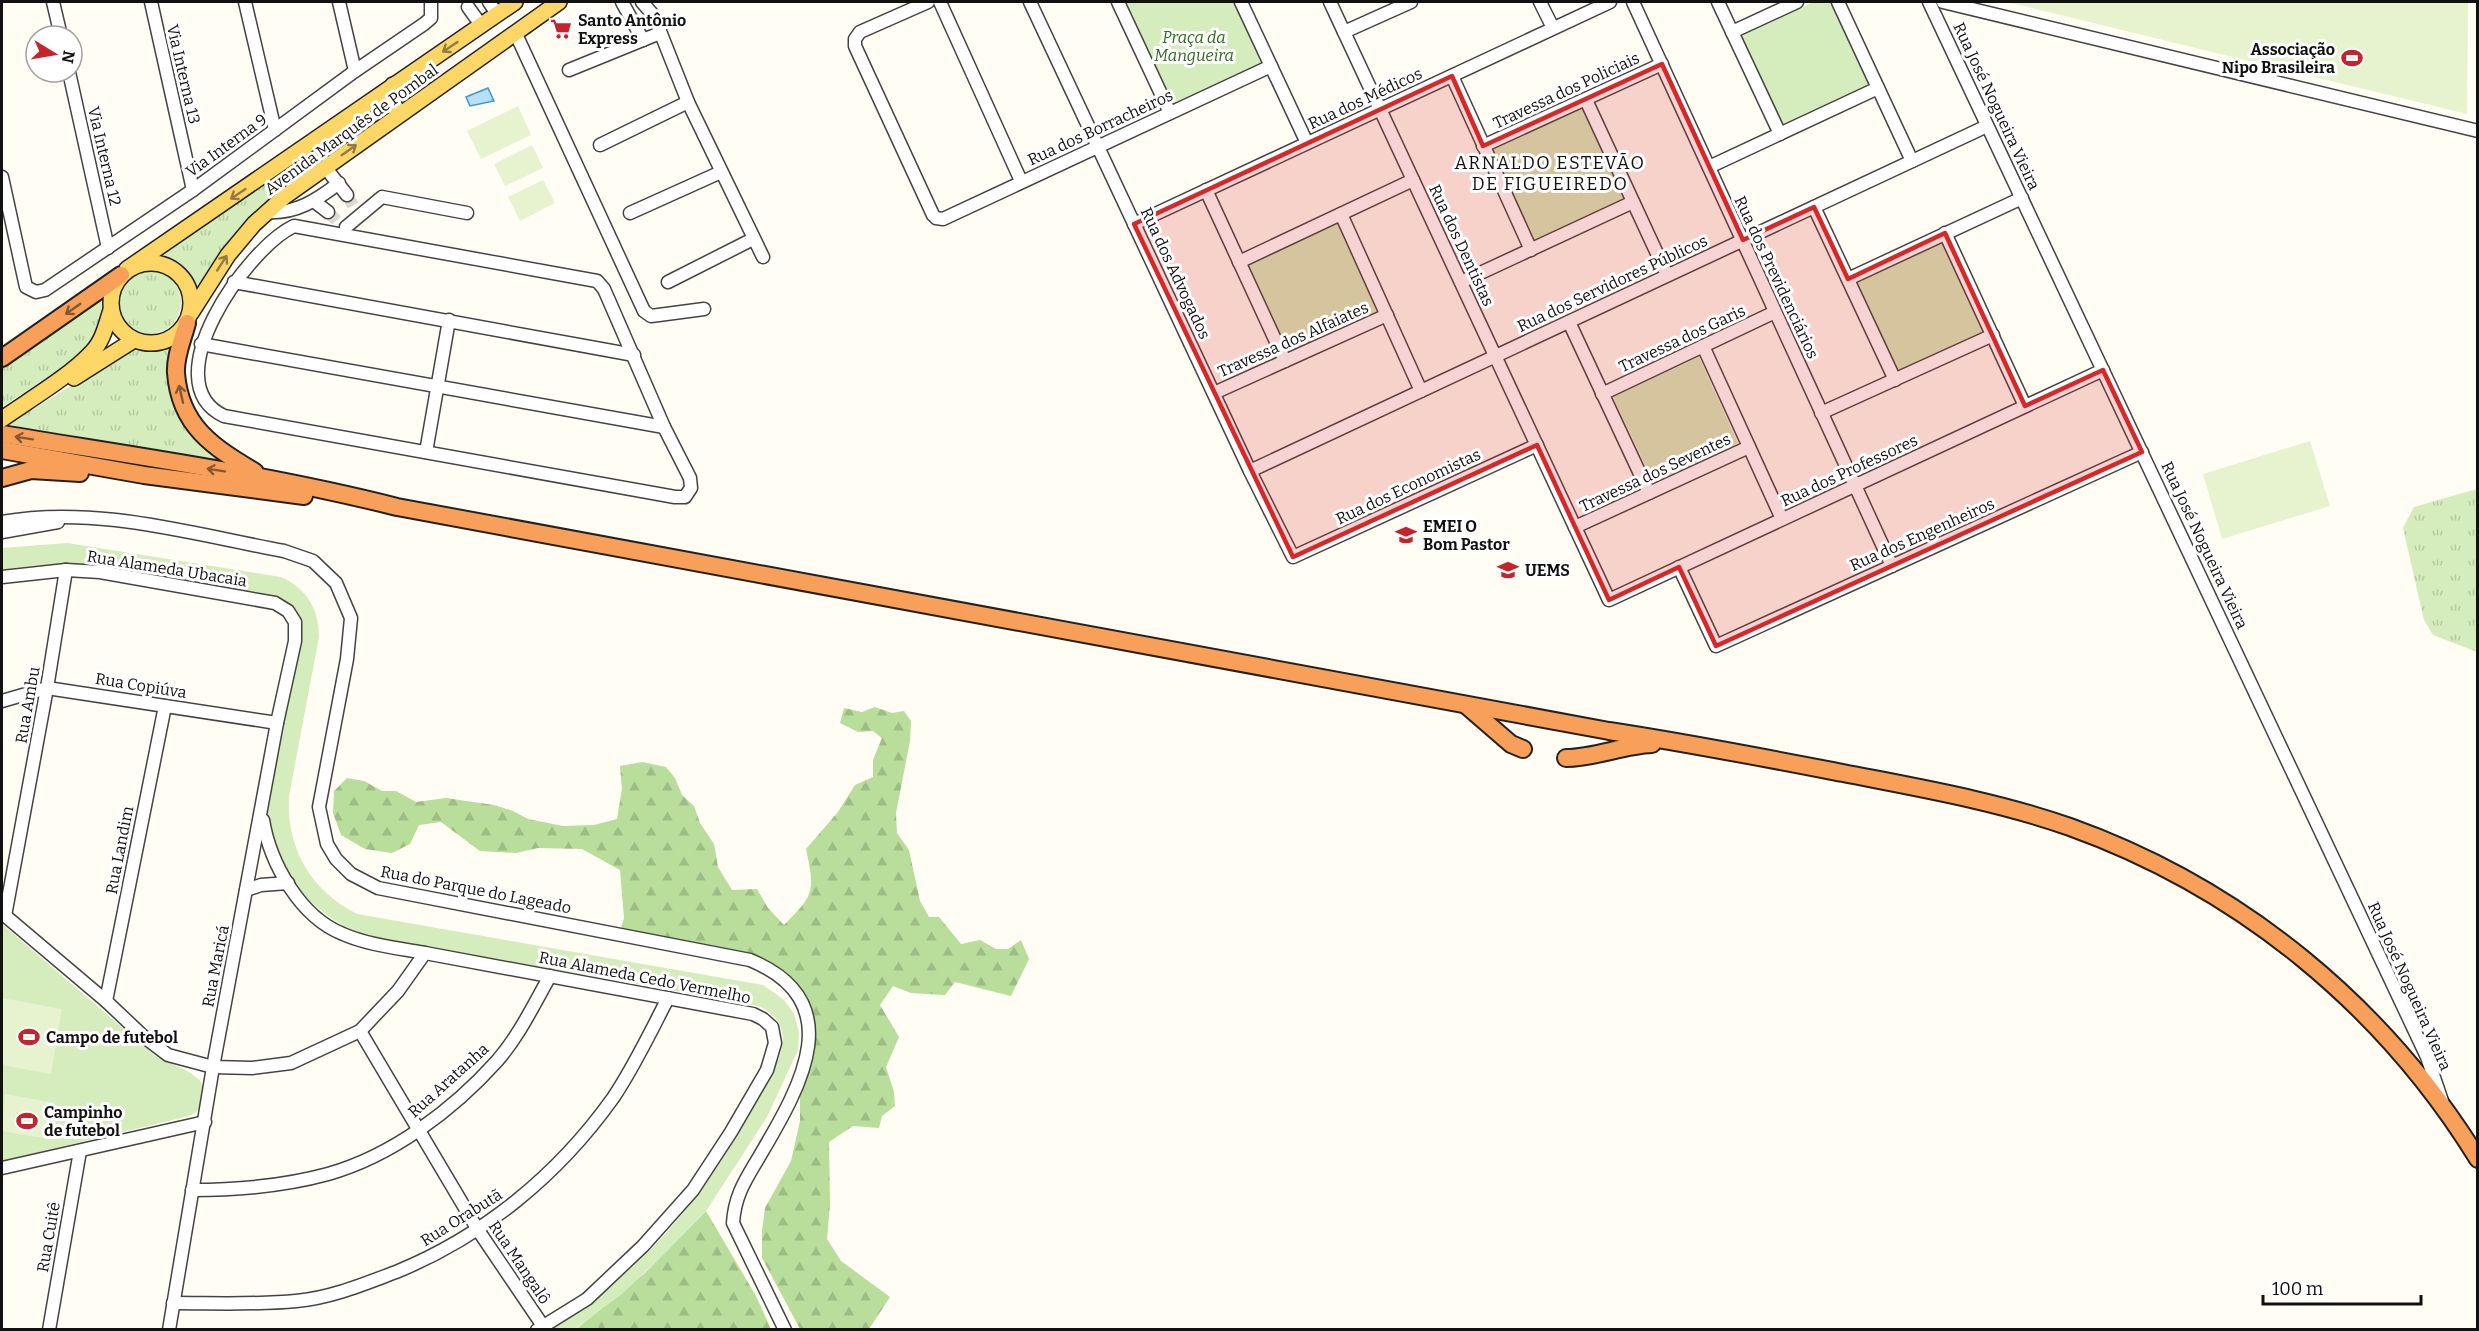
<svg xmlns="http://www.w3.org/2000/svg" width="2479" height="1331" viewBox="0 0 2479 1331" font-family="Bitter,serif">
	<defs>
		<pattern id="grass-tufts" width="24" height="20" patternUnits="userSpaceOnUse" patternTransform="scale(1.5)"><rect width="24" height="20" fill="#d5ecbc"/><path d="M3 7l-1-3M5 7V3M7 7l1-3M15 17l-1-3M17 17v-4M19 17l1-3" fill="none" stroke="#b6c9a1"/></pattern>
		<pattern id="forest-firs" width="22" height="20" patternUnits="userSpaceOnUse" patternTransform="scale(1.5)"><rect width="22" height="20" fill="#b9dd9a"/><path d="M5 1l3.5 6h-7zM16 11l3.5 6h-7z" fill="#9ebd84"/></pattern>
		<pattern id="water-ripples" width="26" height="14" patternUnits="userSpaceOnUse" patternTransform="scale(1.5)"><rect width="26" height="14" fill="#b7e0f8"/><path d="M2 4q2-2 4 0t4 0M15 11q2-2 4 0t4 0" fill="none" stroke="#9cbfd4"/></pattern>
	</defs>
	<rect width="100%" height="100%" fill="#fffdf4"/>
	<!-- grass -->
	<g fill="url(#grass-tufts)">
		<path d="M386,96l6,16c-78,54 -150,93 -196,181 -6,-21 -20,-33 -42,-35z"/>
		<circle cx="149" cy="302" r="32"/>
		<path d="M101,296c6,43 -20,59 -52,80 -16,11 -32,21 -47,31v-43z"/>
		<path d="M173,345l12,81 15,19 18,15 -210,-35 120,-75 26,1z"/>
		<path d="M2477,489l1,163h-1l-44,-17 -9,-15 -21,-92 11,-21z"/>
	</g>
	<!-- forest -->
	<g fill="url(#forest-firs)">
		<path d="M875,707l17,6 12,-2 7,10 -1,20 -14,72 1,20 12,17 11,51 9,16h10l22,27 19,-4 16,9h12l13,-9 8,19 -18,37 -56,-14 -10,13 -34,-2 -18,-7 -13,19 19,32 -13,30 8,25 1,14 -13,10 -3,12 -26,-2 -24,16 1,62 -3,35 14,22 49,36 -21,32h-69l-38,-71v-27l3,-23 26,-47 9,-40v-28l12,-34 1,-30 -24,-51 -25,-18 -144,-28 4,-14 -4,-48 -38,-21 -44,-1 -22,5 -36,-2 -39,-29 -22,3 -9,19 -18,9 -27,-4 -24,-14 -8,-22 1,-22 13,-13 17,3 18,10h14l20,11 30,-4 48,7 19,6 15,8 35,7 31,-1 23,-6 5,-30 -2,-23 22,-4 24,5 9,11 7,17 12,11 6,17 14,21 4,23 14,23 25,-1 11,19 16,17c31,-31 31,-34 22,-76l32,-37 17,-27 18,-8v-17l9,-22 -9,-7 -15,1 -18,-9 4,-15 18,4z"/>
		<path d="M706,1211l50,85 15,33 -196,1 70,-57z"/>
	</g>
	<!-- park -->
	<g fill="#d5ecbc">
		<path d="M1127,2h107l29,61 -90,42 -48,-102z"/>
		<path d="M1813,2h18l39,83 -87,40 -42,-90z"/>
		<path d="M1584,107l42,93 -92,43 -44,-94z"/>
		<path d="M1338,222l42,90 -93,42 -41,-89z"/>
		<path d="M1943,241l42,91 -87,40 -43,-90z"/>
		<path d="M1699,357l39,86 -85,39 -40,-85z"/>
		<path d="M67,543l214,34c26,12 38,32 38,60l-30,159c-3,52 21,94 68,118l406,71 21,15 10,14 5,18 -1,18 -31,67 -61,94 -39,40 -45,43 -47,35h-23c37,-25 72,-52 103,-84 43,-45 78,-99 107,-154 8,-15 20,-33 21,-51 0,-16 -10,-28 -25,-34l-393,-71c-58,-21 -94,-70 -98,-132l35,-174c-3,-17 -12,-28 -28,-33 -88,-16 -182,-43 -272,-26v-22z"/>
		<path d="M2,924l151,130c16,11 47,17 52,36 -2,12 -3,21 -16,26l-187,45z"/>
	</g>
	<!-- pitch -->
	<g fill="#e6f3ce">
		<path d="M2007,2h461l-1,112z"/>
		<path d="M518,106l13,29 -50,24 -14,-28z"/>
		<path d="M532,145l11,23 -38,18 -11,-22z"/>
		<path d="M543,180l12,23 -35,18 -12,-24z"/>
		<path d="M2310,441l20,65 -108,33 -19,-65z"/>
		<path d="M2,998l60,11 -11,65 -49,-9z"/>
		<path d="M5,1094l50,9 -6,36 -47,-8z"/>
	</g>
	<!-- water -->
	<path fill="url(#water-ripples)" stroke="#3c97d2" stroke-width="1.5" d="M488,88l6,13 -24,5 -4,-9z"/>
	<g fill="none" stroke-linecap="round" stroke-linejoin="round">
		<!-- minor-tunnel -->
		<g stroke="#dbdad2" stroke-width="12" stroke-dasharray="12 6" stroke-linecap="butt">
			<path d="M347,195l8,14"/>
			<path d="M328,212l10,10"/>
		</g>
		<defs>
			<g id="minor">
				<path d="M53,2l8,34"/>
				<path d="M151,2l42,188"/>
				<path d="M245,2l30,128"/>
				<path d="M339,2l16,69"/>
				<path d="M489,2l8,12"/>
				<path d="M622,2l21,38"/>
				<path d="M642,2l12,14 34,86 75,155"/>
				<path d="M928,2l-68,30 -5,7v7l78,169 3,3 7,1 328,-153"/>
				<path d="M940,2l81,179"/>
				<path d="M1030,2l220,469 43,86 244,-112"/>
				<path d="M1118,2l52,111"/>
				<path d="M1241,2l66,141"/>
				<path d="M1330,2l279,598 494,-230"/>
				<path d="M1540,2l13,26"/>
				<path d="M1633,2l259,564"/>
				<path d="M1718,2l62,132"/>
				<path d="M1838,2l74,159"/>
				<path d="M1929,2l498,1055 15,44"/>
				<path d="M1943,2l535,129"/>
				<path d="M468,7l13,18"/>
				<path d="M515,32l129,279 7,5 53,-7"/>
				<path d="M1344,32l67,-30"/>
				<path d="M1732,32l65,-30"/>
				<path d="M569,70l91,-37"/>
				<path d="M69,72l39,176"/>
				<path d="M1452,76l79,174"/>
				<path d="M1586,100l81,175"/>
				<path d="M600,145l88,-43"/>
				<path d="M1483,146l179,-82"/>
				<path d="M325,167l22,28"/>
				<path d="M1709,167l169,-79"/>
				<path d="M2,177l24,110 10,5 9,-2 148,-100 162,-119 69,-47 7,-6v-16"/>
				<path d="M1206,190l79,171"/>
				<path d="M315,202l13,10"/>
				<path d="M1814,207l81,173"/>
				<path d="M267,212c29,2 50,-12 72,-29"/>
				<path d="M630,213l91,-41"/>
				<path d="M1341,214l80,177"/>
				<path d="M1134,224l476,-222"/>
				<path d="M294,226l303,55 7,8 60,138 26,51 1,10 -6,9h-10l-451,-81c-72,-34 23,-168 70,-190z"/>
				<path d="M346,227l36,-30 85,16"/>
				<path d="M1945,233l80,173"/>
				<path d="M1239,262l174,-82"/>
				<path d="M1848,279l174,-81"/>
				<path d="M234,282l400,73"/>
				<path d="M668,282l85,-43"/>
				<path d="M1461,282l172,-80"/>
				<path d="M1569,322l80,171"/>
				<path d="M201,344l463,83"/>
				<path d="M1703,346l79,173"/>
				<path d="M1214,393l173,-78"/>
				<path d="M1602,394l173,-82"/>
				<path d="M1821,413l172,-78"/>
				<path d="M426,452l23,-132"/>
				<path d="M1250,471l737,-345"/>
				<path d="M2,522c93,-17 190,12 282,29l29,10 23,22 15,35 -4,41 -28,148 8,37 9,15 15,15 27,14 372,72c99,41 52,124 12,192 -15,26 -27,41 -29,71l52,107"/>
				<path d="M1575,527l174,-80"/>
				<path d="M2,532l56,-10"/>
				<path d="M1679,567l37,79 426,-194"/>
				<path d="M2,577l64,-7 34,2 175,31 13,8 7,11v19l-18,82 -64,344 -44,263"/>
				<path d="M2,701l45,-13 230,35"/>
				<path d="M263,820c7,43 37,97 80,114 25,11 55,14 82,19l328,61 10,5 9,8 3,16 -8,27 -36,62 -38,58 -50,56 -56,53 -50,31"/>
				<path d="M246,890l15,-5 27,-2"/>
				<path d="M2,913l104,88 37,35 25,19 45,12 39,1 39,-5 69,-32 38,-40 27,-38"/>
				<path d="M5,916l42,-228 19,-118"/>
				<path d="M106,1001l59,-295"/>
				<path d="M360,1031l118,199 65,96"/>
				<path d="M2,1168l203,-46"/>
				<path d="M192,1190c46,0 92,-4 136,-16 64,-18 125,-64 169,-113 22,-25 37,-57 53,-85"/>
				<path d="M173,1303c41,0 83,2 123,-2 35,-3 68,-17 100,-29 88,-36 162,-97 217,-174 21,-31 38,-67 55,-100"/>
				<path d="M49,1330l31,-179"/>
			</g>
			<g id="major">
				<path d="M393,85l-2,15 8,14"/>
				<circle cx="151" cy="303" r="40"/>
				<path d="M127,269l388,-267"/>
				<path d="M191,313l37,-58 26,-31 30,-27 275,-195"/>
				<path d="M74,378l60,-38"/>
				<path d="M2,419c27,-19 68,-43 90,-67 11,-11 14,-27 19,-42"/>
			</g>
			<g id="highway">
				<path d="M187,323c-4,16 -12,33 -11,50 4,53 37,74 79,99"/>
				<path d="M2,358l119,-83"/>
				<path d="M2,434c132,22 265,40 395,73l1212,224c79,12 156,27 234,42 76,15 153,28 227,54 170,61 313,178 408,332"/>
				<path d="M2,450l142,25 160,21"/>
				<path d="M2,478l29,-8 49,3"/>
				<path d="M1467,706l44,38 12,5"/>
				<path d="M1566,758c29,0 57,-13 86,-14"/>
			</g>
		</defs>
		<!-- minor casing -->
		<use href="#minor" stroke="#444" stroke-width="15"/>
		<!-- major casing -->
		<use href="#major" stroke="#222" stroke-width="18"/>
		<!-- highway casing -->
		<use href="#highway" stroke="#222" stroke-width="20"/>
		<!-- minor -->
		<use href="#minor" stroke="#fff" stroke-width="12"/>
		<!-- major -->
		<use href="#major" stroke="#fcd667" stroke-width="15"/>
		<!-- highway -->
		<use href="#highway" stroke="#f8a059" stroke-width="16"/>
	</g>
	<!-- one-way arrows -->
	<defs><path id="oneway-shaft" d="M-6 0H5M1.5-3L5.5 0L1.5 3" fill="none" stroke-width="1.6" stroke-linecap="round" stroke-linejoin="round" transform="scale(1.5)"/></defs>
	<g stroke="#927d40">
		<use href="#oneway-shaft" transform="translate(450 47) rotate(146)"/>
		<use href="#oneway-shaft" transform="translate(349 150) rotate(-35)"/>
		<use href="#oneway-shaft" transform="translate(238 194) rotate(146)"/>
		<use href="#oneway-shaft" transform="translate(222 263) rotate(-57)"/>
	</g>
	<g stroke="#845835">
		<use href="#oneway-shaft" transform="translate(73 309) rotate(145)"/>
		<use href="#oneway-shaft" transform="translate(181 394) rotate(-103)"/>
		<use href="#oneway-shaft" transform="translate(24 438) rotate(-171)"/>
		<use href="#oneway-shaft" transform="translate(216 470) rotate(-171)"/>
	</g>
	<!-- marked area -->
	<path fill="#d62828" fill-opacity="0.2" stroke="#d62828" stroke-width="4.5" stroke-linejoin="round" d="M1662,64l81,176 71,-33 34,72 97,-46 80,173 78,-36 39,82 -426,194 -37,-79 -70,33 -72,-155 -244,112 -159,-333 318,-148 31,70z"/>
	<!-- icons -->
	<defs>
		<symbol id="supermarket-bare" viewBox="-9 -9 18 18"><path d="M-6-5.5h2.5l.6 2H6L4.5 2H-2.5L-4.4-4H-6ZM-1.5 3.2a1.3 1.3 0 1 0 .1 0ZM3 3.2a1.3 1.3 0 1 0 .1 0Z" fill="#c7232c" stroke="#fff" stroke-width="2.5" paint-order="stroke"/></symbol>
		<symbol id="stadium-bare" viewBox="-9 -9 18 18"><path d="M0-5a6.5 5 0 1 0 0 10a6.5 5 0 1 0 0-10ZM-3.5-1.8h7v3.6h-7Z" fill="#c7232c" stroke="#fff" stroke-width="2.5" paint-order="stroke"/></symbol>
		<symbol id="school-bare" viewBox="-9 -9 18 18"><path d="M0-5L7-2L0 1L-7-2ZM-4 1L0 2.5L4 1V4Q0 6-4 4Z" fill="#c7232c" stroke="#fff" stroke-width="2.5" paint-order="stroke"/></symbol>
		<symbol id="university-bare" viewBox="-9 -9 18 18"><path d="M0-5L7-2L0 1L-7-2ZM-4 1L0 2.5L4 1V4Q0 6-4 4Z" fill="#c7232c" stroke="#fff" stroke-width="2.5" paint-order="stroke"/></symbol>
	</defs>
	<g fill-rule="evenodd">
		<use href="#supermarket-bare" x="546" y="14" width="30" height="30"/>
		<use href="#stadium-bare" x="2337" y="43" width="30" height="30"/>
		<use href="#school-bare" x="1391" y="520" width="30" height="30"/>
		<use href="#university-bare" x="1493" y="555" width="30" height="30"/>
		<use href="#stadium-bare" x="14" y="1022" width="30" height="30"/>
		<use href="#stadium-bare" x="12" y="1106" width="30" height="30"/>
	</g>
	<g text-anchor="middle" stroke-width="6" stroke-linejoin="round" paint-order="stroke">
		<!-- poi labels -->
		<g font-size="16" font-weight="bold" fill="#111" stroke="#fff" text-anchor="start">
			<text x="578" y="26">Santo Antônio<tspan x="578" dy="18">Express</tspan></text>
			<text x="2335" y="55" text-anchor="end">Associação<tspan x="2335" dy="18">Nipo Brasileira</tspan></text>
			<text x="1423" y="532">EMEI O<tspan x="1423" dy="18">Bom Pastor</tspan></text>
			<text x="1525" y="576">UEMS</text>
			<text x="46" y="1043">Campo de futebol</text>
			<text x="44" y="1118">Campinho<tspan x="44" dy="18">de futebol</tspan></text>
		</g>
		<!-- park labels -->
		<g font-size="16" font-style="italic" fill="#2e6c1d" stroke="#fff">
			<text x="1194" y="43">Praça da<tspan x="1194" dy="18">Mangueira</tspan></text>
		</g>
		<!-- street labels -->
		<g font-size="16" fill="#111" stroke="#fff">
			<text transform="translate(184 74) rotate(77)" y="6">Via Interna 13</text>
			<text transform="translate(1566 90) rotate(-25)" y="6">Travessa dos Policiais</text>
			<text transform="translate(1365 98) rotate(-25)" y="6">Rua dos Médicos</text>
			<text transform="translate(1997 106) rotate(65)" y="6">Rua José Nogueira Vieira</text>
			<text transform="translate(1100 127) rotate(-25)" y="6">Rua dos Borracheiros</text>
			<text transform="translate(351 129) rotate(-36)" y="6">Avenida Marquês de Pombal</text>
			<text transform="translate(226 145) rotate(-36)" y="6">Via Interna 9</text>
			<text transform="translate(105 156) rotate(77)" y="6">Via Interna 12</text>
			<text transform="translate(1462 245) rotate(65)" y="6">Rua dos Dentistas</text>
			<text transform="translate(1176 273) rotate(65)" y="6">Rua dos Advogados</text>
			<text transform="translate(1777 277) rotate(65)" y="6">Rua dos Previdenciários</text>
			<text transform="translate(1612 283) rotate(-25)" y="6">Rua dos Servidores Públicos</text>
			<text transform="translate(1682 338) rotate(-25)" y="6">Travessa dos Garis</text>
			<text transform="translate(1293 339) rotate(-24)" y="6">Travessa dos Alfaiates</text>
			<text transform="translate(1849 470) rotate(-25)" y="6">Rua dos Professores</text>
			<text transform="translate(1655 472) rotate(-25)" y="6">Travessa dos Seventes</text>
			<text transform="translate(1408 486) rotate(-25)" y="6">Rua dos Economistas</text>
			<text transform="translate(1922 534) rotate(-24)" y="6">Rua dos Engenheiros</text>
			<text transform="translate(2205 545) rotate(65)" y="6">Rua José Nogueira Vieira</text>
			<text transform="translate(167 568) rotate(9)" y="6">Rua Alameda Ubacaia</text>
			<text transform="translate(141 685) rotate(9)" y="6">Rua Copiúva</text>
			<text transform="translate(27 705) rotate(-80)" y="6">Rua Ambu</text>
			<text transform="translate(119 850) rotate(-79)" y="6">Rua Landim</text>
			<text transform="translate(476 889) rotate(11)" y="6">Rua do Parque do Lageado</text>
			<text transform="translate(215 966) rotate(-79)" y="6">Rua Maricá</text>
			<text transform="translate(645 977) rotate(11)" y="6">Rua Alameda Cedo Vermelho</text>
			<text transform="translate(2410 986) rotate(66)" y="6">Rua José Nogueira Vieira</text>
			<text transform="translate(448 1080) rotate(-42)" y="6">Rua Aratanha</text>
			<text transform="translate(461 1217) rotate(-32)" y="6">Rua Orabutã</text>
			<text transform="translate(48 1237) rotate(-80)" y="6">Rua Cuitê</text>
			<text transform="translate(520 1262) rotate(56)" y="6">Rua Mangalô</text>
		</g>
		<!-- neighbourhood labels -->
		<g font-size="18" letter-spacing="1.5" fill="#111" stroke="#fff">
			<text x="1550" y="169">ARNALDO ESTEVÃO<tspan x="1550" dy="21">DE FIGUEIREDO</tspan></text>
		</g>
	</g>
	<!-- border -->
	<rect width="2479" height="1331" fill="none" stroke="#111111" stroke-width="6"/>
	<!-- north arrow -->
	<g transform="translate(54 54) rotate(101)"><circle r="28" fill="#ffffff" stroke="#a0a0a0" stroke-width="1.5"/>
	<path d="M0-4.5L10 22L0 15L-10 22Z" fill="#c7232c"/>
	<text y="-9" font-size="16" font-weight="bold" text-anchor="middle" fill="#111111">N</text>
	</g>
	<!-- scale -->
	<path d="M2263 1295v9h158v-9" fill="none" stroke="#111111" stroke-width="3"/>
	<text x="2272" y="1295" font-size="18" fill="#111111" stroke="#ffffff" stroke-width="4.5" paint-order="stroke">100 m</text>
</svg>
